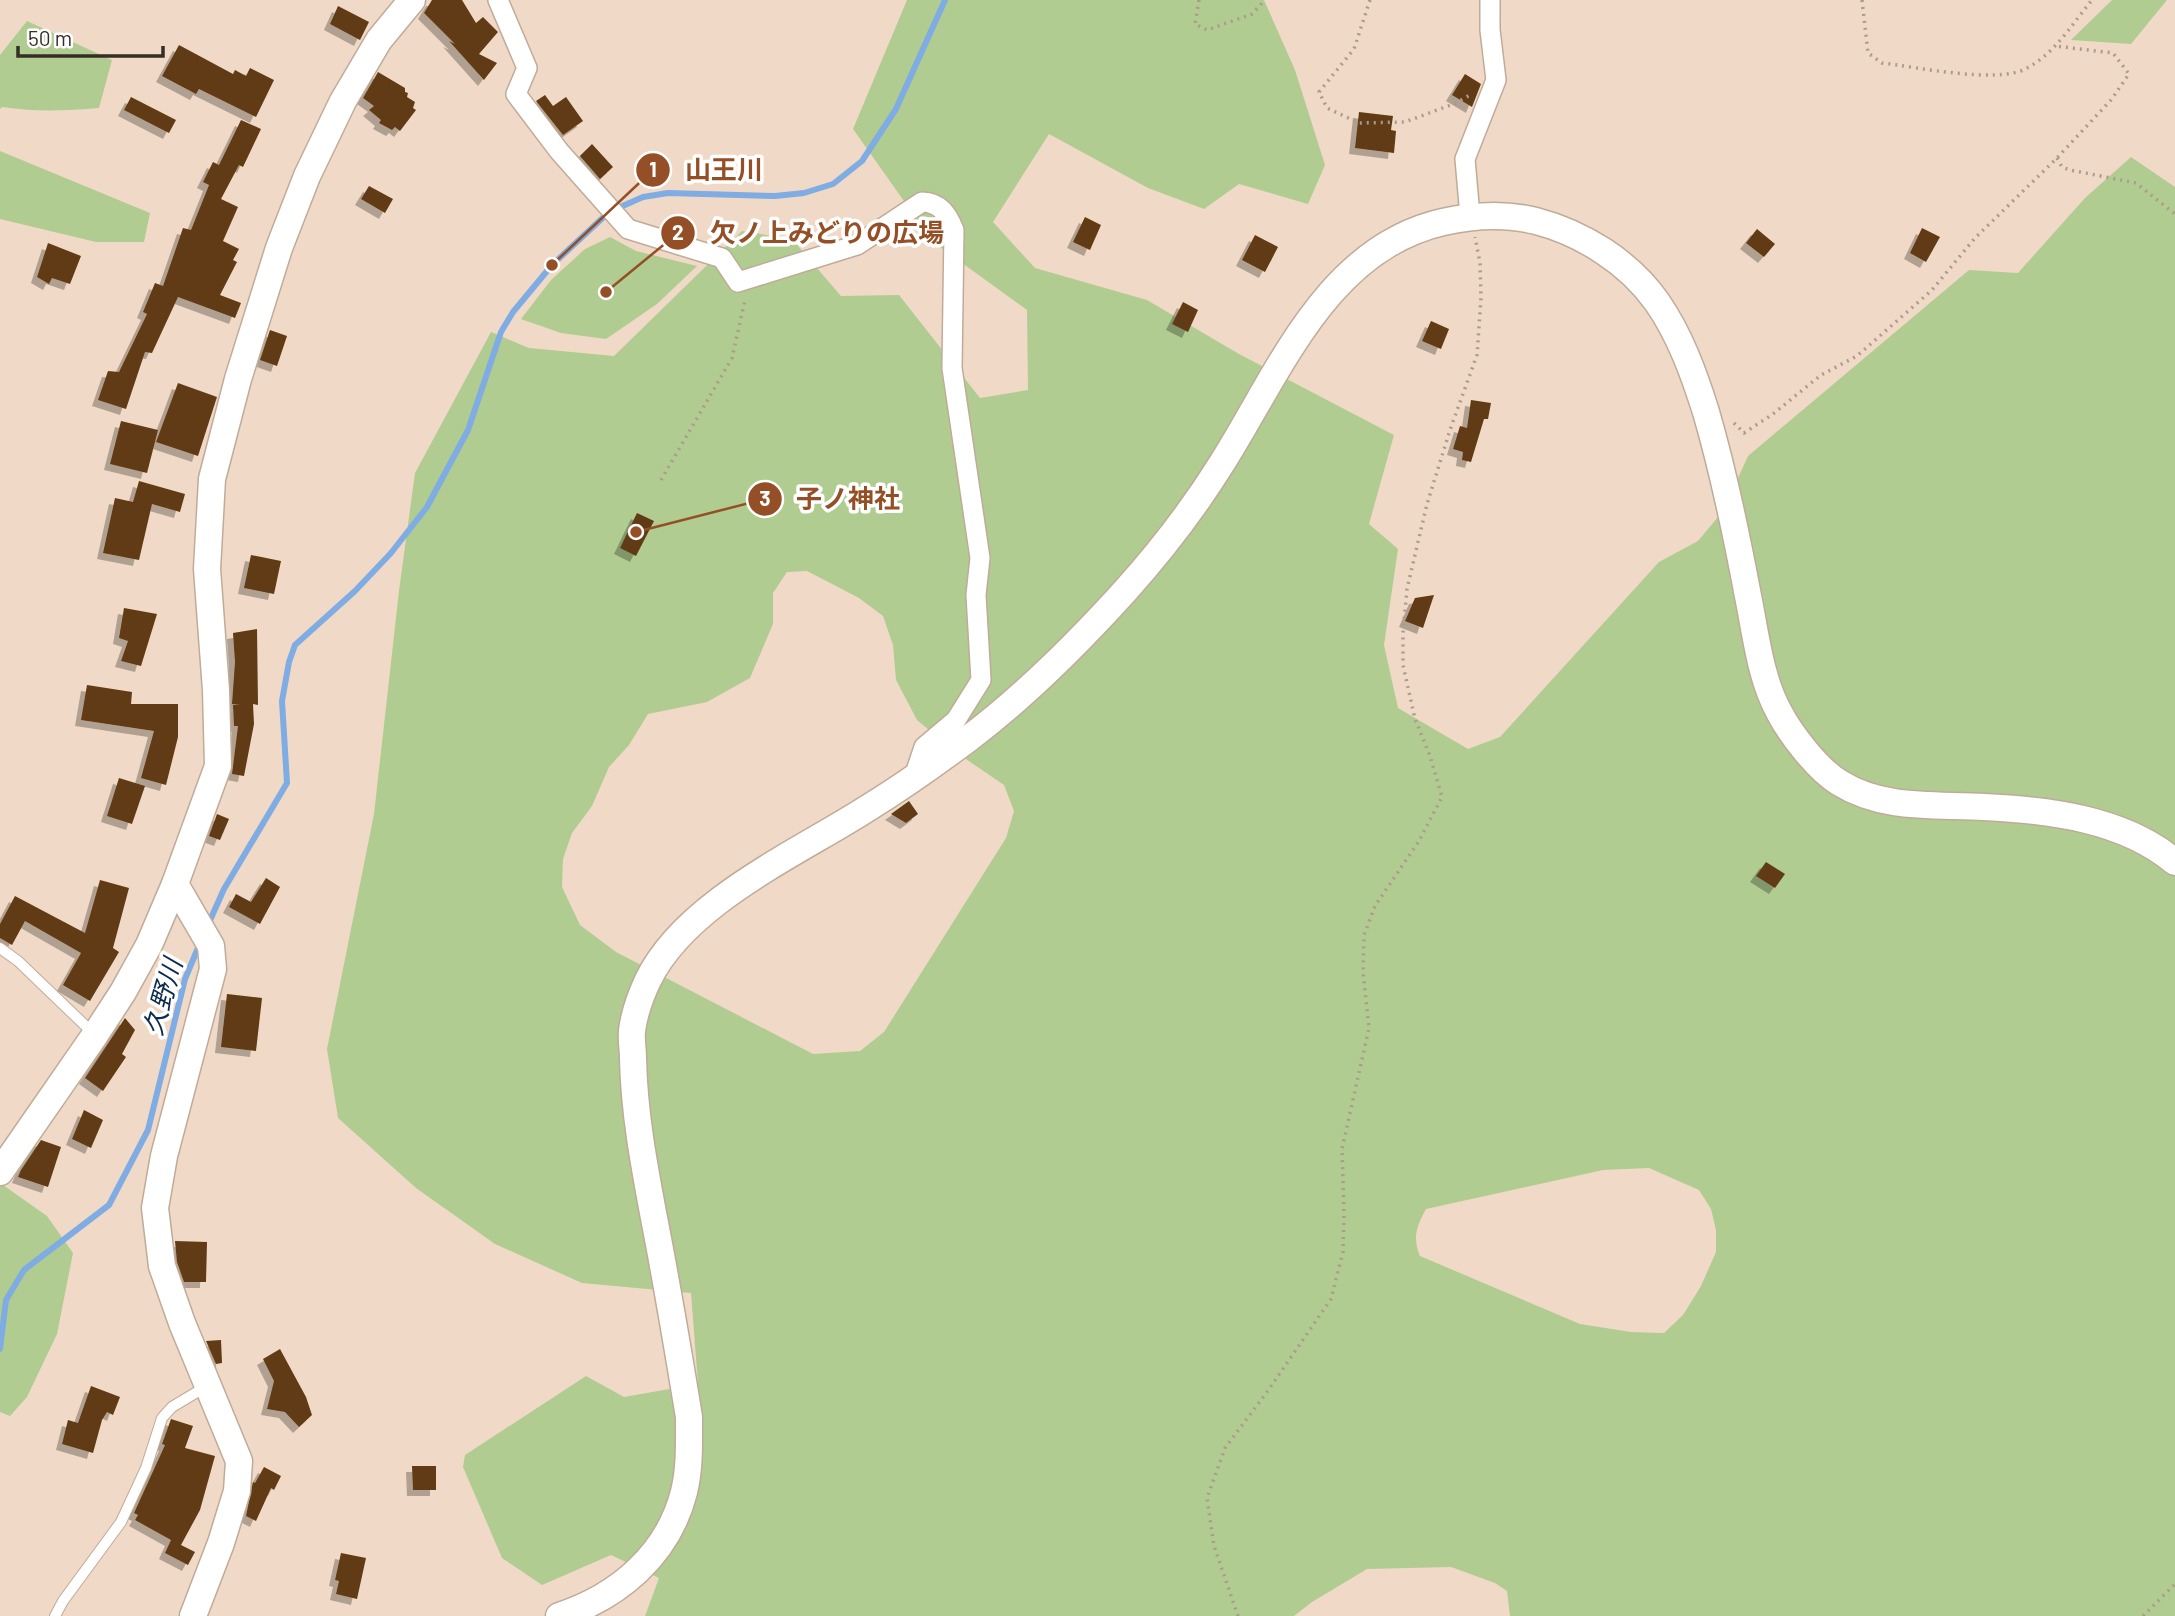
<svg xmlns="http://www.w3.org/2000/svg" width="2175" height="1616" viewBox="0 0 2175 1616" font-family="Barlow,'Noto Sans JP',sans-serif">
	<defs>
		<filter id="shadow"><feDropShadow dx="-6" dy="6" stdDeviation="0" flood-color="#0004"/></filter>
	</defs>
	<rect width="100%" height="100%" fill="#f0dac7"/>
	<!-- green -->
	<g fill="#b0cc91" fill-rule="evenodd">
		<path d="M907,0h357l31,70 30,95 -17,39 -69,-20 -35,25 -56,-21 -99,-54 -56,88 42,46 112,32 92,54 155,81 -25,89 29,25 -14,96 14,63 70,41 32,-12 159,-175 39,-21 25,-30 25,-55 221,-186 49,3 67,-75 46,-41 44,30v1429h-665l-3,-25 -12,-8 -44,-16 -84,2 -55,33 -18,14h-649l14,-38 -48,-23 -69,30 -40,-27 -39,-91 2,-12 121,-79 38,21 74,-13 -7,-91 -109,-10 -87,-39 -79,-56 -78,-70 -11,-69 47,-235 25,-223 16,-118 76,-141 38,16 85,8 128,-125 50,8 49,57 58,-1 81,103 48,-8 -1,-80 -94,-68 -80,-113zM807,571l52,27 24,18 10,29 3,35 21,40 40,33 47,32 10,26 -8,27 -122,194 -24,19 -47,3 -197,-102 -36,-27 -18,-38 1,-28 9,-26 20,-27 17,-39 20,-22 19,-31 59,-12 43,-24 23,-54v-31l14,-21zM1649,1168l50,22 12,19 5,21v22l-15,34 -18,29 -19,18 -33,-1 -51,-8 -160,-68c-8,-19 -3,-30 6,-47l177,-39z"/>
		<path d="M2112,0h55l-36,44 -60,-4z"/>
		<path d="M27,21l85,39 -13,48c-33,3 -64,4 -97,-1l-2,2v-54z"/>
		<path d="M0,151l150,62 -6,29h-48l-96,-23z"/>
		<path d="M610,237l26,14 61,15 -40,38 -51,35 -45,-6 -40,-14 30,-39 34,-31z"/>
		<path d="M3,1185l44,31 26,37 -16,81 -30,63 -17,19 -10,-4v-226z"/>
	</g>
	<g fill="none" stroke-linecap="round" stroke-linejoin="round">
		<!-- stream -->
		<g stroke="#7face3" stroke-width="6">
			<path d="M207,927l17,-38 63,-106 -5,-82 7,-39 6,-17 60,-54 36,-38 36,-46 41,-77 33,-98 12,-20 39,-47 57,-53 34,-15 25,-4 107,3 29,-3 29,-9 29,-23 34,-52 49,-109"/>
			<path d="M0,1349l6,-49 18,-30 85,-65 39,-75 37,-151 15,-36"/>
		</g>
	</g>
	<!-- building -->
	<g fill="#613b12" filter="url(#shadow)">
		<path d="M432,0h30l14,23 7,-6 15,15 -19,22 18,9 -13,17 -35,-39 6,3 -31,-31z"/>
		<path d="M338,6l31,16 -9,18 -30,-16z"/>
		<path d="M179,45l54,29 2,-4 11,6 4,-8 24,12 -18,37 -57,-28 -3,5 -34,-18z"/>
		<path d="M378,72l27,16v4l3,1 -1,4 8,5 -2,6 3,2 -16,21 -5,-4 -3,3 -13,-7 2,-3 -12,-10 5,-4 -11,-8z"/>
		<path d="M1465,74l16,10 -9,23 -20,-12z"/>
		<path d="M545,95l8,11 13,-9 17,24 -20,14 -27,-34z"/>
		<path d="M131,97l45,23 -7,13 -45,-23z"/>
		<path d="M1359,112l34,4 -2,14 5,1 -2,22 -39,-5z"/>
		<path d="M241,120l20,9 -18,38 -4,-2 -18,34 17,8 -15,34 16,8 -6,11 4,2 -17,33 21,8 -6,15 -57,-21 -26,56 -7,-1 -19,57 -28,-9 10,-29 11,1 28,-58 -4,-2 12,-29 8,3 20,-58 8,2 18,-45 -6,-3 10,-20 6,3z"/>
		<path d="M592,144l21,23 -13,12 -20,-23z"/>
		<path d="M369,186l24,13 -8,14 -24,-14z"/>
		<path d="M1085,217l16,8 -11,25 -17,-8z"/>
		<path d="M1922,228l18,9 -14,25 -16,-9z"/>
		<path d="M1757,229l18,15 -11,13 -18,-14z"/>
		<path d="M1255,235l23,12 -13,25 -23,-12z"/>
		<path d="M48,243l33,13 -11,28 -18,-6 -3,6 -12,-7z"/>
		<path d="M1183,302l15,8 -10,22 -16,-8z"/>
		<path d="M1431,321l18,8 -8,20 -19,-8z"/>
		<path d="M270,330l17,6 -10,30 -17,-6z"/>
		<path d="M178,383l39,14 -19,59 -42,-14z"/>
		<path d="M1471,400l20,3 -3,16h-4l-13,43 -9,-2 1,-8 -10,-3 7,-23 7,2z"/>
		<path d="M121,421l37,9 -11,43 -37,-9z"/>
		<path d="M139,481l46,13 -5,18 -28,-8 -13,56 -36,-7 12,-55 18,4z"/>
		<path d="M637,513l17,8 -18,35 -16,-8z"/>
		<path d="M251,555l30,6 -7,33 -30,-6z"/>
		<path d="M1434,595l-11,33 -18,-7 10,-23z"/>
		<path d="M124,608l33,6 -16,52 -20,-5 7,-20 -9,-3z"/>
		<path d="M257,629l1,76 -5,-1 1,20 -10,52 -12,-2 6,-48h-4l-1,-21h7l-8,-1 3,-42 -2,-29z"/>
		<path d="M87,685l45,7 -1,12h47v33l-12,48 -25,-7 13,-47 -73,-11z"/>
		<path d="M119,778l26,8 -13,38 -25,-8z"/>
		<path d="M909,801l9,13 -12,9 -15,-9z"/>
		<path d="M217,814l12,5 -9,21 -11,-4z"/>
		<path d="M1766,862l19,12 -10,14 -19,-12z"/>
		<path d="M266,878l14,9 -20,37 -31,-17 7,-13 15,8z"/>
		<path d="M100,880l29,8 -16,60 6,4 -29,49 -27,-16 18,-32 -56,-32 -13,24 -12,-7v-14l15,-28 70,37z"/>
		<path d="M227,994l35,4 -6,53 -35,-4z"/>
		<path d="M125,1018l10,12 -13,24 4,3 -23,34 -18,-13z"/>
		<path d="M84,1110l19,10 -12,28 -19,-9z"/>
		<path d="M41,1140l20,7 -13,40 -30,-10 3,-7z"/>
		<path d="M175,1241l32,1 -1,40h-22l-7,-20z"/>
		<path d="M221,1340l1,23 -6,1 -10,-23z"/>
		<path d="M280,1349l26,48 6,18 -13,12 -14,-15 -18,-3 7,-28 -11,-22z"/>
		<path d="M91,1386l29,11 -7,18 -6,-3 -5,8 -9,33 -31,-9 6,-24 10,3z"/>
		<path d="M171,1419l22,7 -8,22 30,8 -15,54 -19,35 14,7 -7,13 -23,-12 6,-13 -36,-20 3,-5 -4,-2 31,-68 -3,-1z"/>
		<path d="M412,1466h24v24h-23z"/>
		<path d="M264,1467l17,9 -7,14 -3,-2 -15,33 -10,-5 7,-34 2,1z"/>
		<path d="M341,1553l25,5 -9,41 -21,-5 3,-13 -4,-1z"/>
	</g>
	<g fill="none" stroke-linecap="round" stroke-linejoin="round">
		<defs>
			<g id="lane">
				<path d="M0,948l18,13 77,74"/>
				<path d="M55,1616l8,-15 58,-79 25,-54 16,-50 10,-11 35,-21"/>
			</g>
			<g id="street">
				<path d="M498,0l29,68 -11,26 43,57 69,78 94,29 16,24 119,-37 65,-43c18,0 26,13 32,28l-2,138 28,190 -4,37 5,85 -25,40 -32,27 -10,30"/>
				<path d="M1470,216l-5,-57 31,-79 -6,-50v-30"/>
			</g>
			<g id="secondary">
				<path d="M175,884l36,62 2,23 -49,187 -9,52 7,58 20,57 57,138 -2,30 -16,52 -28,73"/>
				<path d="M0,1172l95,-137 28,-43 26,-47 26,-61 43,-118 -2,-76 -9,-121 5,-90 26,-100 41,-131 28,-72 36,-75 36,-61 33,-40"/>
				<path d="M559,1616c59,-19 109,-61 125,-124 6,-24 5,-50 5,-75 -11,-67 -22,-133 -35,-199 -10,-53 -20,-106 -21,-160 0,-9 -2,-18 -1,-27 2,-17 9,-36 16,-51 38,-78 150,-127 220,-172 34,-21 68,-45 100,-69 57,-43 109,-95 157,-148 35,-39 69,-83 97,-128 57,-90 105,-215 221,-241 31,-7 61,-9 93,-1 46,12 93,41 121,81 23,33 37,72 49,110 18,62 30,120 42,184 8,39 12,81 31,116 12,23 39,58 61,71 43,27 96,21 144,24 65,3 140,12 191,55"/>
			</g>
		</defs>
		<!-- lane casing -->
		<use href="#lane" stroke="#c0ab98" stroke-width="12"/>
		<!-- street casing -->
		<use href="#street" stroke="#c0ab98" stroke-width="22"/>
		<!-- secondary casing -->
		<use href="#secondary" stroke="#c0ab98" stroke-width="29"/>
		<!-- path -->
		<g stroke="#ac9b8c" stroke-width="3.5" stroke-dasharray="2 5" stroke-linecap="butt">
			<path d="M1199,0l-4,24 12,6 45,-16 13,-14"/>
			<path d="M1370,0l-16,49 -35,43 8,16 32,15 46,-1 51,-19 14,-8"/>
			<path d="M1862,0l6,53 14,10c35,4 114,21 143,6 29,-14 47,-45 67,-69"/>
			<path d="M2057,158l5,9 8,3 66,13 39,31"/>
			<path d="M1734,423l10,10 29,-19 48,-39 36,-19 75,-66 43,-52 82,-80 54,-58 18,-26 -16,-21 -58,-7"/>
			<path d="M661,480l71,-122 13,-58"/>
			<path d="M1238,1616l-24,-70 -7,-48 18,-50 42,-56 64,-93 12,-47 1,-39 -2,-64 27,-121 -6,-56 1,-37 11,-29 44,-65 23,-44 -12,-41 -15,-37 -12,-54v-32l4,-44 20,-85 23,-74 27,-75 4,-57 -1,-35 -5,-26"/>
			<path d="M2143,1616l32,-32"/>
		</g>
		<!-- lane -->
		<use href="#lane" stroke="#fff" stroke-width="10"/>
		<!-- street -->
		<use href="#street" stroke="#fff" stroke-width="19"/>
		<!-- secondary -->
		<use href="#secondary" stroke="#fff" stroke-width="26"/>
	</g>
	<g text-anchor="middle" stroke-width="7" stroke-linejoin="round" paint-order="stroke">
		<!-- water labels -->
		<g font-size="26" font-style="italic" fill="#0b2b4e" stroke="#fff">
			<text transform="translate(163 997) rotate(-74)" y="9">久野川</text>
		</g>
	</g>
	<!-- callouts -->
	<path fill="none" stroke="#954f26" stroke-width="2.5" d="M552 265L653 170M606 292L678 233M636 532L765 499"/>
	<g fill="#954f26" stroke="#fff" stroke-width="2.5">
		<circle cx="552" cy="265" r="7"/>
		<circle cx="606" cy="292" r="7"/>
		<circle cx="636" cy="532" r="7"/>
		<circle cx="653" cy="170" r="18"/>
		<circle cx="678" cy="233" r="18"/>
		<circle cx="765" cy="499" r="18"/>
	</g>
	<g font-size="21" text-anchor="middle" font-weight="bold" fill="#fff">
		<text x="653" y="177">1</text>
		<text x="678" y="240">2</text>
		<text x="765" y="506">3</text>
	</g>
	<g font-size="26" text-anchor="middle" font-weight="bold" fill="#954f26" stroke="#fff" stroke-width="7" stroke-linejoin="round" paint-order="stroke">
		<text x="724" y="179">山王川</text>
		<text x="827" y="242">欠ノ上みどりの広場</text>
		<text x="848" y="508">子ノ神社</text>
	</g>
	<!-- scale -->
	<path d="M18 46v10h145v-10" fill="none" stroke="#362e26" stroke-width="3.5"/>
	<text x="28" y="46" font-size="21" fill="#362e26" stroke="#ffffff" stroke-width="5" paint-order="stroke">50 m</text>
</svg>
